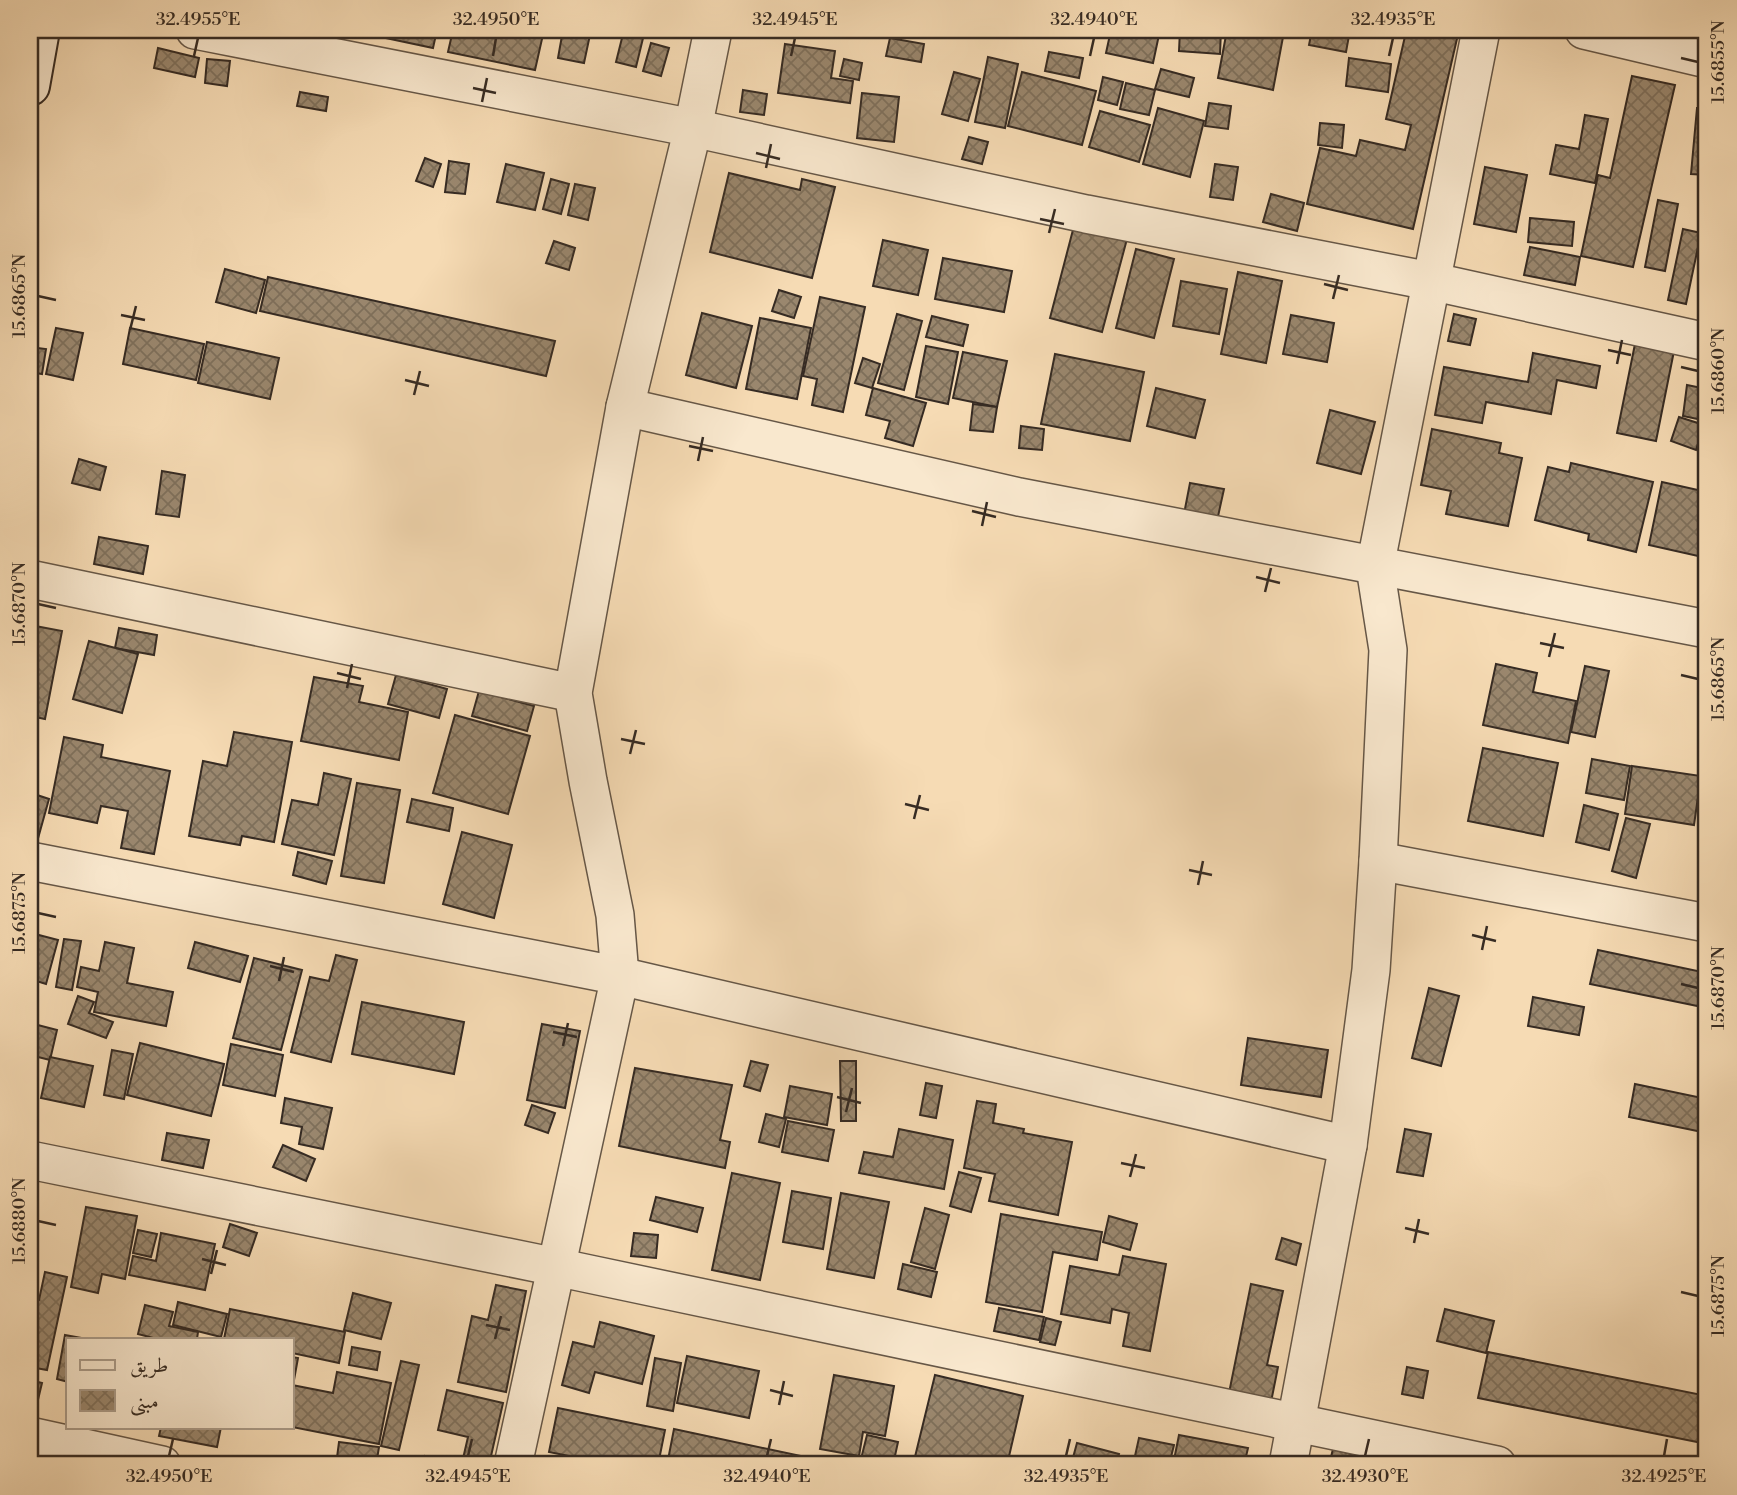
<svg xmlns="http://www.w3.org/2000/svg" width="1737" height="1495" viewBox="0 0 1737 1495" font-family="'Libre Bodoni',Amiri,serif">
	<defs>
		<pattern id="building-cross-hatch" width="8" height="8" patternUnits="userSpaceOnUse" patternTransform="scale(1.75)"><rect width="8" height="8" fill="#9a876e"/><path d="M0 0l8 8M0 8l8-8" fill="none" stroke="#7e6f5a"/></pattern>
	</defs>
	<rect width="100%" height="100%" fill="#f6dbb4"/>
	<filter id="stains"><feTurbulence type="fractalNoise" baseFrequency=".00286" numOctaves="4"/><feColorMatrix values="0 0 0 0 .2 0 0 0 0 .09 0 0 0 0 .02 0 0 0 .5 -.17"/></filter>
	<radialGradient id="worn" r=".72"><stop offset=".6" stop-color="#630" stop-opacity="0"/><stop offset="1" stop-color="#630" stop-opacity=".3"/></radialGradient>
	<!-- building -->
	<g fill="url(#building-cross-hatch)" stroke="#362b23" stroke-width="2">
		<path d="M348,30h89l-4,18z"/>
		<path d="M453,30h91l-9,40 -87,-18z"/>
		<path d="M563,30h28l-7,33 -26,-5z"/>
		<path d="M624,30h21l-9,37 -20,-5z"/>
		<path d="M1111,30h49l-7,33 -47,-10z"/>
		<path d="M1180,30h41l-1,24 -41,-3z"/>
		<path d="M1227,30h21l35,7 -10,53 -55,-12z"/>
		<path d="M1312,30h38l-4,22 -37,-7z"/>
		<path d="M1435,30h24l-46,199 -106,-25 13,-56 36,8 4,-16 45,10 6,-25 -25,-6 20,-87 27,6z"/>
		<path d="M890,38l34,6 -3,18 -35,-6z"/>
		<path d="M651,43l18,5 -8,28 -18,-5z"/>
		<path d="M785,44l50,7 -4,27 22,3 -3,22 -72,-10z"/>
		<path d="M158,48l41,10 -4,19 -41,-9z"/>
		<path d="M1049,52l34,6 -4,20 -34,-7z"/>
		<path d="M988,57l30,7 -13,64 -30,-6z"/>
		<path d="M1349,58l42,6 -3,28 -42,-6z"/>
		<path d="M207,59l23,2 -3,25 -22,-3z"/>
		<path d="M844,59l18,4 -3,17 -19,-4z"/>
		<path d="M1161,69l33,9 -5,19 -34,-8z"/>
		<path d="M954,72l26,7 -12,42 -26,-7z"/>
		<path d="M1022,72l74,19 -14,54 -74,-19z"/>
		<path d="M1632,76l43,9 -42,182 -52,-11 17,-81 12,3z"/>
		<path d="M1103,77l20,5 -6,23 -19,-5z"/>
		<path d="M1126,83l29,7 -6,25 -29,-6z"/>
		<path d="M743,90l24,4 -3,21 -24,-3z"/>
		<path d="M300,92l28,5 -2,14 -29,-5z"/>
		<path d="M862,93l37,4 -5,45 -37,-4z"/>
		<path d="M1209,103l22,3 -3,23 -23,-3z"/>
		<path d="M1158,108l46,13 -14,56 -47,-13z"/>
		<path d="M1697,108l10,1v66l-16,-1z"/>
		<path d="M1100,111l50,14 -11,37 -50,-15z"/>
		<path d="M1585,115l23,4 -13,64 -45,-9 6,-29 23,4z"/>
		<path d="M1320,123l24,2 -2,23 -24,-3z"/>
		<path d="M969,137l19,5 -6,22 -20,-5z"/>
		<path d="M425,158l16,6 -8,23 -17,-6z"/>
		<path d="M449,161l20,3 -4,30 -20,-2z"/>
		<path d="M506,164l38,9 -9,37 -38,-8z"/>
		<path d="M1215,164l23,3 -5,33 -23,-3z"/>
		<path d="M1485,167l42,8 -11,57 -42,-8z"/>
		<path d="M729,173l71,17 2,-11 33,8 -23,91 -102,-26z"/>
		<path d="M551,179l18,5 -8,30 -18,-5z"/>
		<path d="M575,184l20,4 -7,32 -20,-5z"/>
		<path d="M1271,194l33,9 -7,28 -34,-9z"/>
		<path d="M1658,200l20,4 -13,67 -20,-4z"/>
		<path d="M1530,218l44,4 -2,24 -44,-4z"/>
		<path d="M1074,226l53,13 -25,93 -52,-14z"/>
		<path d="M1683,229l18,4 -15,71 -18,-4z"/>
		<path d="M1705,233h2v25l-9,-3z"/>
		<path d="M883,240l45,10 -10,45 -45,-9z"/>
		<path d="M554,241l21,7 -6,22 -23,-7z"/>
		<path d="M1530,247l50,10 -5,28 -51,-10z"/>
		<path d="M1136,249l38,10 -20,79 -38,-10z"/>
		<path d="M943,258l69,13 -8,41 -69,-13z"/>
		<path d="M225,269l40,11 -9,33 -40,-11z"/>
		<path d="M1238,272l44,9 -16,82 -45,-9z"/>
		<path d="M268,277l287,64 -9,35 -286,-65z"/>
		<path d="M1181,281l46,8 -8,45 -46,-8z"/>
		<path d="M779,290l22,7 -7,21 -22,-7z"/>
		<path d="M820,297l45,10 -22,105 -31,-7 5,-26 -14,-3z"/>
		<path d="M702,313l50,13 -16,62 -50,-13z"/>
		<path d="M897,314l25,7 -18,69 -26,-7z"/>
		<path d="M1454,314l22,5 -6,26 -22,-4z"/>
		<path d="M1291,315l43,8 -7,39 -44,-8z"/>
		<path d="M932,316l36,9 -5,21 -37,-9z"/>
		<path d="M760,318l51,10 -14,71 -51,-10z"/>
		<path d="M56,328l27,5 -10,47 -27,-6z"/>
		<path d="M130,328l74,16 -8,36 -73,-16z"/>
		<path d="M207,342l72,16 -9,41 -72,-16z"/>
		<path d="M1635,344l39,7 -18,90 -39,-8z"/>
		<path d="M926,346l32,6 -10,52 -32,-7z"/>
		<path d="M30,347l16,2 -4,25 -12,-2z"/>
		<path d="M963,352l44,9 -10,46 -44,-9z"/>
		<path d="M1533,353l67,13 -4,22 -39,-8 -6,34 -65,-12 -4,21 -47,-8 9,-48 84,15z"/>
		<path d="M1055,354l89,18 -14,69 -89,-17z"/>
		<path d="M863,358l17,6 -8,24 -17,-5z"/>
		<path d="M1687,385l20,4v32l-24,-5z"/>
		<path d="M873,388l53,15 -13,43 -28,-8 5,-17 -24,-6z"/>
		<path d="M1156,388l49,12 -10,38 -48,-12z"/>
		<path d="M973,404l24,3 -4,25 -23,-2z"/>
		<path d="M1330,410l45,12 -14,52 -44,-11z"/>
		<path d="M1679,417l25,8 -8,25 -25,-9z"/>
		<path d="M1021,426l23,3 -2,21 -23,-2z"/>
		<path d="M1707,427v33l-5,-1z"/>
		<path d="M1432,429l69,14 -2,10 23,5 -14,68 -62,-12 5,-23 -30,-6z"/>
		<path d="M79,459l27,8 -6,23 -28,-7z"/>
		<path d="M1571,463l82,19 -17,70 -48,-12 1,-6 -54,-14 13,-53 21,5z"/>
		<path d="M162,471l23,4 -6,42 -23,-3z"/>
		<path d="M1662,482l45,10v66l-58,-13z"/>
		<path d="M1190,483l34,6 -7,32 -33,-7z"/>
		<path d="M99,537l49,9 -5,28 -49,-10z"/>
		<path d="M30,625l32,6 -17,88 -15,-3z"/>
		<path d="M119,628l38,7 -3,20 -39,-7z"/>
		<path d="M89,641l49,13 -16,59 -49,-14z"/>
		<path d="M1496,664l41,9 -4,19 43,9 -8,42 -85,-18z"/>
		<path d="M1585,666l24,5 -14,66 -24,-5z"/>
		<path d="M396,675l51,14 -8,29 -51,-14z"/>
		<path d="M314,677l49,9 -4,16 49,10 -9,48 -98,-19z"/>
		<path d="M479,691l55,15 -7,25 -55,-15z"/>
		<path d="M455,715l75,21 -22,78 -75,-21z"/>
		<path d="M234,732l58,10 -18,100 -32,-6 -2,9 -51,-9 14,-75 24,5z"/>
		<path d="M64,737l39,8 -2,12 69,14 -16,83 -33,-6 7,-37 -27,-5 -4,17 -48,-10z"/>
		<path d="M30,746l7,1 -7,36z"/>
		<path d="M1483,748l75,15 -15,73 -75,-15z"/>
		<path d="M1592,759l38,7 -6,34 -38,-7z"/>
		<path d="M1632,766l69,10 -7,49 -69,-11z"/>
		<path d="M1707,770v36l-6,-2z"/>
		<path d="M324,773l27,6 -17,76 -52,-11 10,-44 26,5z"/>
		<path d="M357,783l43,7 -16,93 -43,-7z"/>
		<path d="M31,793l18,6 -12,43 -7,-2z"/>
		<path d="M412,799l41,9 -4,23 -42,-9z"/>
		<path d="M1584,805l34,9 -9,36 -33,-8z"/>
		<path d="M1626,818l24,6 -14,54 -24,-7z"/>
		<path d="M462,832l50,13 -18,73 -51,-14z"/>
		<path d="M298,852l34,9 -6,23 -33,-9z"/>
		<path d="M35,934l23,6 -12,44 -16,-5v-28z"/>
		<path d="M64,939l17,2 -9,49 -16,-3z"/>
		<path d="M105,942l29,6 -7,35 46,9 -7,34 -72,-14 4,-20 -21,-5 4,-20 18,4z"/>
		<path d="M195,942l53,14 -8,26 -52,-14z"/>
		<path d="M1598,950l109,23v35l-117,-24z"/>
		<path d="M336,955l21,5 -26,102 -40,-10 19,-75 19,4z"/>
		<path d="M254,958l48,12 -21,80 -48,-12z"/>
		<path d="M1429,988l30,8 -18,70 -29,-8z"/>
		<path d="M78,996l16,6 -5,11 24,9 -7,16 -38,-14z"/>
		<path d="M1533,997l51,10 -5,28 -51,-9z"/>
		<path d="M362,1002l102,20 -10,52 -102,-20z"/>
		<path d="M30,1023l27,7 -7,30 -20,-5z"/>
		<path d="M542,1024l38,7 -15,77 -38,-8z"/>
		<path d="M1248,1038l80,12 -7,47 -80,-12z"/>
		<path d="M140,1043l84,21 -13,52 -84,-21z"/>
		<path d="M231,1044l52,11 -8,41 -52,-11z"/>
		<path d="M112,1050l21,4 -9,45 -20,-4z"/>
		<path d="M50,1057l43,9 -9,41 -43,-9z"/>
		<path d="M751,1061l17,4 -8,26 -16,-5z"/>
		<path d="M840,1061h16v60h-15z"/>
		<path d="M635,1068l97,17 -12,55 10,2 -5,26 -106,-22z"/>
		<path d="M926,1083l16,3 -6,32 -16,-3z"/>
		<path d="M1635,1084l72,15v34l-78,-16z"/>
		<path d="M790,1086l42,8 -5,31 -43,-8z"/>
		<path d="M285,1098l47,10 -9,41 -24,-5 3,-17 -21,-4z"/>
		<path d="M977,1101l19,3 -3,19 31,6 -1,4 49,9 -14,73 -69,-14 6,-27 -31,-6z"/>
		<path d="M532,1105l23,8 -7,20 -23,-8z"/>
		<path d="M766,1114l20,5 -7,28 -20,-5z"/>
		<path d="M788,1121l46,9 -6,31 -46,-9z"/>
		<path d="M899,1129l54,11 -9,49 -85,-16 5,-21 29,5z"/>
		<path d="M1405,1129l26,5 -8,42 -26,-4z"/>
		<path d="M167,1133l42,7 -6,28 -41,-8z"/>
		<path d="M283,1145l32,14 -9,22 -33,-14z"/>
		<path d="M959,1172l22,6 -10,34 -21,-6z"/>
		<path d="M732,1173l48,10 -20,97 -48,-10z"/>
		<path d="M792,1191l39,7 -8,51 -40,-7z"/>
		<path d="M841,1193l48,9 -15,76 -47,-9z"/>
		<path d="M656,1197l47,11 -6,24 -47,-12z"/>
		<path d="M86,1207l51,9 -12,63 -23,-5 -4,19 -27,-6z"/>
		<path d="M925,1208l24,7 -14,54 -24,-7z"/>
		<path d="M1001,1214l101,18 -5,28 -44,-8 -11,60 -56,-10z"/>
		<path d="M1109,1216l28,8 -7,26 -27,-8z"/>
		<path d="M230,1224l27,9 -8,23 -26,-9z"/>
		<path d="M138,1230l19,4 -6,23 -18,-4z"/>
		<path d="M161,1233l54,11 -10,46 -76,-15 4,-19 23,5z"/>
		<path d="M634,1233l24,2 -2,23 -25,-2z"/>
		<path d="M1282,1238l19,6 -5,21 -20,-6z"/>
		<path d="M1123,1256l43,8 -16,87 -27,-5 6,-33 -17,-4 -2,14 -49,-9 9,-48 49,9z"/>
		<path d="M903,1264l34,8 -6,25 -33,-8z"/>
		<path d="M45,1272l22,5 -20,93 -17,-3v-68l9,1z"/>
		<path d="M1251,1284l32,7 -16,74 11,2 -7,35 -42,-9z"/>
		<path d="M496,1285l30,6 -20,101 -48,-10 14,-66 16,4z"/>
		<path d="M353,1293l38,10 -10,36 -37,-9z"/>
		<path d="M178,1302l49,12 -6,23 -48,-12z"/>
		<path d="M145,1305l28,7 -4,14 29,6 -1,7h-40l-19,-5z"/>
		<path d="M999,1308l45,9 -5,23 -45,-9z"/>
		<path d="M230,1309l115,23 -6,31 -47,-10v-14h-68z"/>
		<path d="M1445,1309l49,12 -8,32 -49,-12z"/>
		<path d="M1046,1318l15,4 -6,23 -15,-3z"/>
		<path d="M600,1322l54,14 -12,48 -47,-12 -6,21 -27,-8 11,-43 21,5z"/>
		<path d="M65,1335l22,4h-19v43l-11,-3z"/>
		<path d="M352,1347l28,5 -3,18 -28,-5z"/>
		<path d="M1488,1352l219,44v48l-229,-46z"/>
		<path d="M687,1356l72,15 -10,47 -72,-15z"/>
		<path d="M292,1357l6,1 -4,22 -2,-1z"/>
		<path d="M655,1358l26,5 -8,48 -26,-5z"/>
		<path d="M401,1361l18,4 -20,85 -18,-4z"/>
		<path d="M1407,1367l21,4 -5,27 -21,-4z"/>
		<path d="M337,1372l54,11 -12,61 -87,-17v-42l41,8z"/>
		<path d="M834,1375l60,11 -9,50 -22,-4 -4,24 -39,-7z"/>
		<path d="M935,1375l88,21 -16,69h-94z"/>
		<path d="M30,1380l12,3 -6,25 -6,-1z"/>
		<path d="M447,1390l56,13 -14,62h-46l2,-6 17,4 6,-26 -30,-7z"/>
		<path d="M558,1408l107,22 -7,35h-65l1,-4 -45,-9z"/>
		<path d="M161,1427h60l-4,20 -58,-11z"/>
		<path d="M674,1429l141,30 -2,6h-146z"/>
		<path d="M867,1435l31,7 -5,23 -33,-2z"/>
		<path d="M1179,1435l69,13 -4,17h-71z"/>
		<path d="M1139,1438l35,7 -5,20h-36z"/>
		<path d="M339,1442l40,5 -3,18h-40z"/>
		<path d="M1077,1443l42,11 -3,11h-45z"/>
		<path d="M1333,1449l22,6 -2,10h-24z"/>
		<path d="M425,1456l16,3 -1,6h-17z"/>
	</g>
	<g fill="none" stroke-linecap="round" stroke-linejoin="round">
		<defs>
			<g id="street">
				<path d="M195,30l498,98 393,86 344,67 277,61"/>
				<path d="M1584,30l123,29"/>
				<path d="M625,407l394,90 688,132"/>
				<path d="M30,579l543,114"/>
				<path d="M30,861l590,115 728,169"/>
				<path d="M1378,861l329,62"/>
				<path d="M30,1160l526,107 941,198"/>
				<path d="M30,1436l132,29"/>
				<path d="M513,1465l107,-489 -5,-61 -27,-134 -15,-88 52,-286 68,-279 20,-98"/>
				<path d="M1288,1465l60,-320 23,-175 7,-109 10,-211 -13,-83 106,-537"/>
			</g>
			<path id="secondary" d="M30,86l10,-56"/>
		</defs>
		<!-- street casing -->
		<use href="#street" stroke="#665747" stroke-width="40"/>
		<!-- secondary casing -->
		<use href="#secondary" stroke="#362b23" stroke-width="42"/>
		<!-- street -->
		<use href="#street" stroke="#f9e8ce" stroke-width="37"/>
		<!-- secondary -->
		<use href="#secondary" stroke="#f9e8ce" stroke-width="38"/>
	</g>
	<!-- ticks -->
	<path fill="none" stroke="#362b23" stroke-width="2.5" d="M194,56l4,-18M493,56l3,-18M791,56l4,-18M1090,56l4,-18M1389,56l4,-18M1681,58l17,4M473,88l23,5M482,102l5,-24M756,153l24,6M766,168l5,-24M1040,219l24,5M1049,233l6,-24M1324,284l24,6M38,296l18,4M1333,299l6,-24M121,315l24,5M130,330l6,-24M1608,350l23,5M1617,364l5,-24M1681,367l17,4M405,380l24,6M414,395l6,-24M689,446l24,5M698,461l5,-24M972,511l24,6M982,526l5,-24M1256,577l24,6M1265,592l6,-24M38,604l18,4M1540,643l24,5M1549,657l6,-24M337,673l24,6M1681,675l17,4M347,688l5,-24M621,739l24,5M630,754l6,-24M905,804l24,6M914,819l6,-24M1189,870l23,5M1198,885l5,-24M38,913l18,4M1472,935l24,6M1482,950l5,-24M270,966l24,6M279,981l5,-24M1681,984l17,4M553,1032l24,5M563,1046l5,-23M837,1097l24,6M846,1112l6,-24M1121,1163l24,5M1130,1177l6,-23M38,1221l18,4M1405,1228l24,6M1414,1243l5,-24M202,1259l24,6M211,1274l6,-24M1681,1292l17,4M486,1325l24,5M495,1339l6,-23M770,1390l23,6M779,1405l5,-24M169,1456l4,-17M468,1456l4,-17M767,1456l4,-17M1066,1456l4,-17M1365,1456l4,-17M1664,1456l3,-17"/>
	<!-- margin -->
	<rect width="1737" height="1495" fill="none" stroke="#f6dbb4" stroke-width="77"/>
	<!-- legend -->
	<rect x="66" y="1338" width="228" height="91" fill="#f9e8ce" stroke="#ab9c8a" stroke-width="2"/>
	<rect x="80" y="1360" width="35" height="10" fill="#f9e8ce" stroke="#ab9c8a" stroke-width="2"/>
	<text x="130" y="1372" font-size="21" fill="#362b23">طريق</text>
	<rect x="80" y="1390" width="35" height="21" fill="url(#building-cross-hatch)" stroke="#ab9c8a" stroke-width="2"/>
	<text x="130" y="1408" font-size="21" fill="#362b23">مبنى</text>
	<rect x="38" y="38" width="1660" height="1418" fill="none" stroke="#362b23" stroke-width="2.5"/>
	<g font-size="18" text-anchor="middle" fill="#362b23">
		<text x="198" y="25">32.4955°E</text>
		<text x="496" y="25">32.4950°E</text>
		<text x="795" y="25">32.4945°E</text>
		<text x="1094" y="25">32.4940°E</text>
		<text x="1393" y="25">32.4935°E</text>
		<text transform="translate(1718 62) rotate(-90)" y="6">15.6855°N</text>
		<text transform="translate(19 296) rotate(-90)" y="6">15.6865°N</text>
		<text transform="translate(1718 371) rotate(-90)" y="6">15.6860°N</text>
		<text transform="translate(19 604) rotate(-90)" y="6">15.6870°N</text>
		<text transform="translate(1718 679) rotate(-90)" y="6">15.6865°N</text>
		<text transform="translate(19 913) rotate(-90)" y="6">15.6875°N</text>
		<text transform="translate(1718 988) rotate(-90)" y="6">15.6870°N</text>
		<text transform="translate(19 1221) rotate(-90)" y="6">15.6880°N</text>
		<text transform="translate(1718 1296) rotate(-90)" y="6">15.6875°N</text>
		<text x="169" y="1482">32.4950°E</text>
		<text x="468" y="1482">32.4945°E</text>
		<text x="767" y="1482">32.4940°E</text>
		<text x="1066" y="1482">32.4935°E</text>
		<text x="1365" y="1482">32.4930°E</text>
		<text x="1664" y="1482">32.4925°E</text>
	</g>
	<rect width="100%" height="100%" filter="url(#stains)"/>
	<rect width="100%" height="100%" fill="url(#worn)"/>
</svg>
